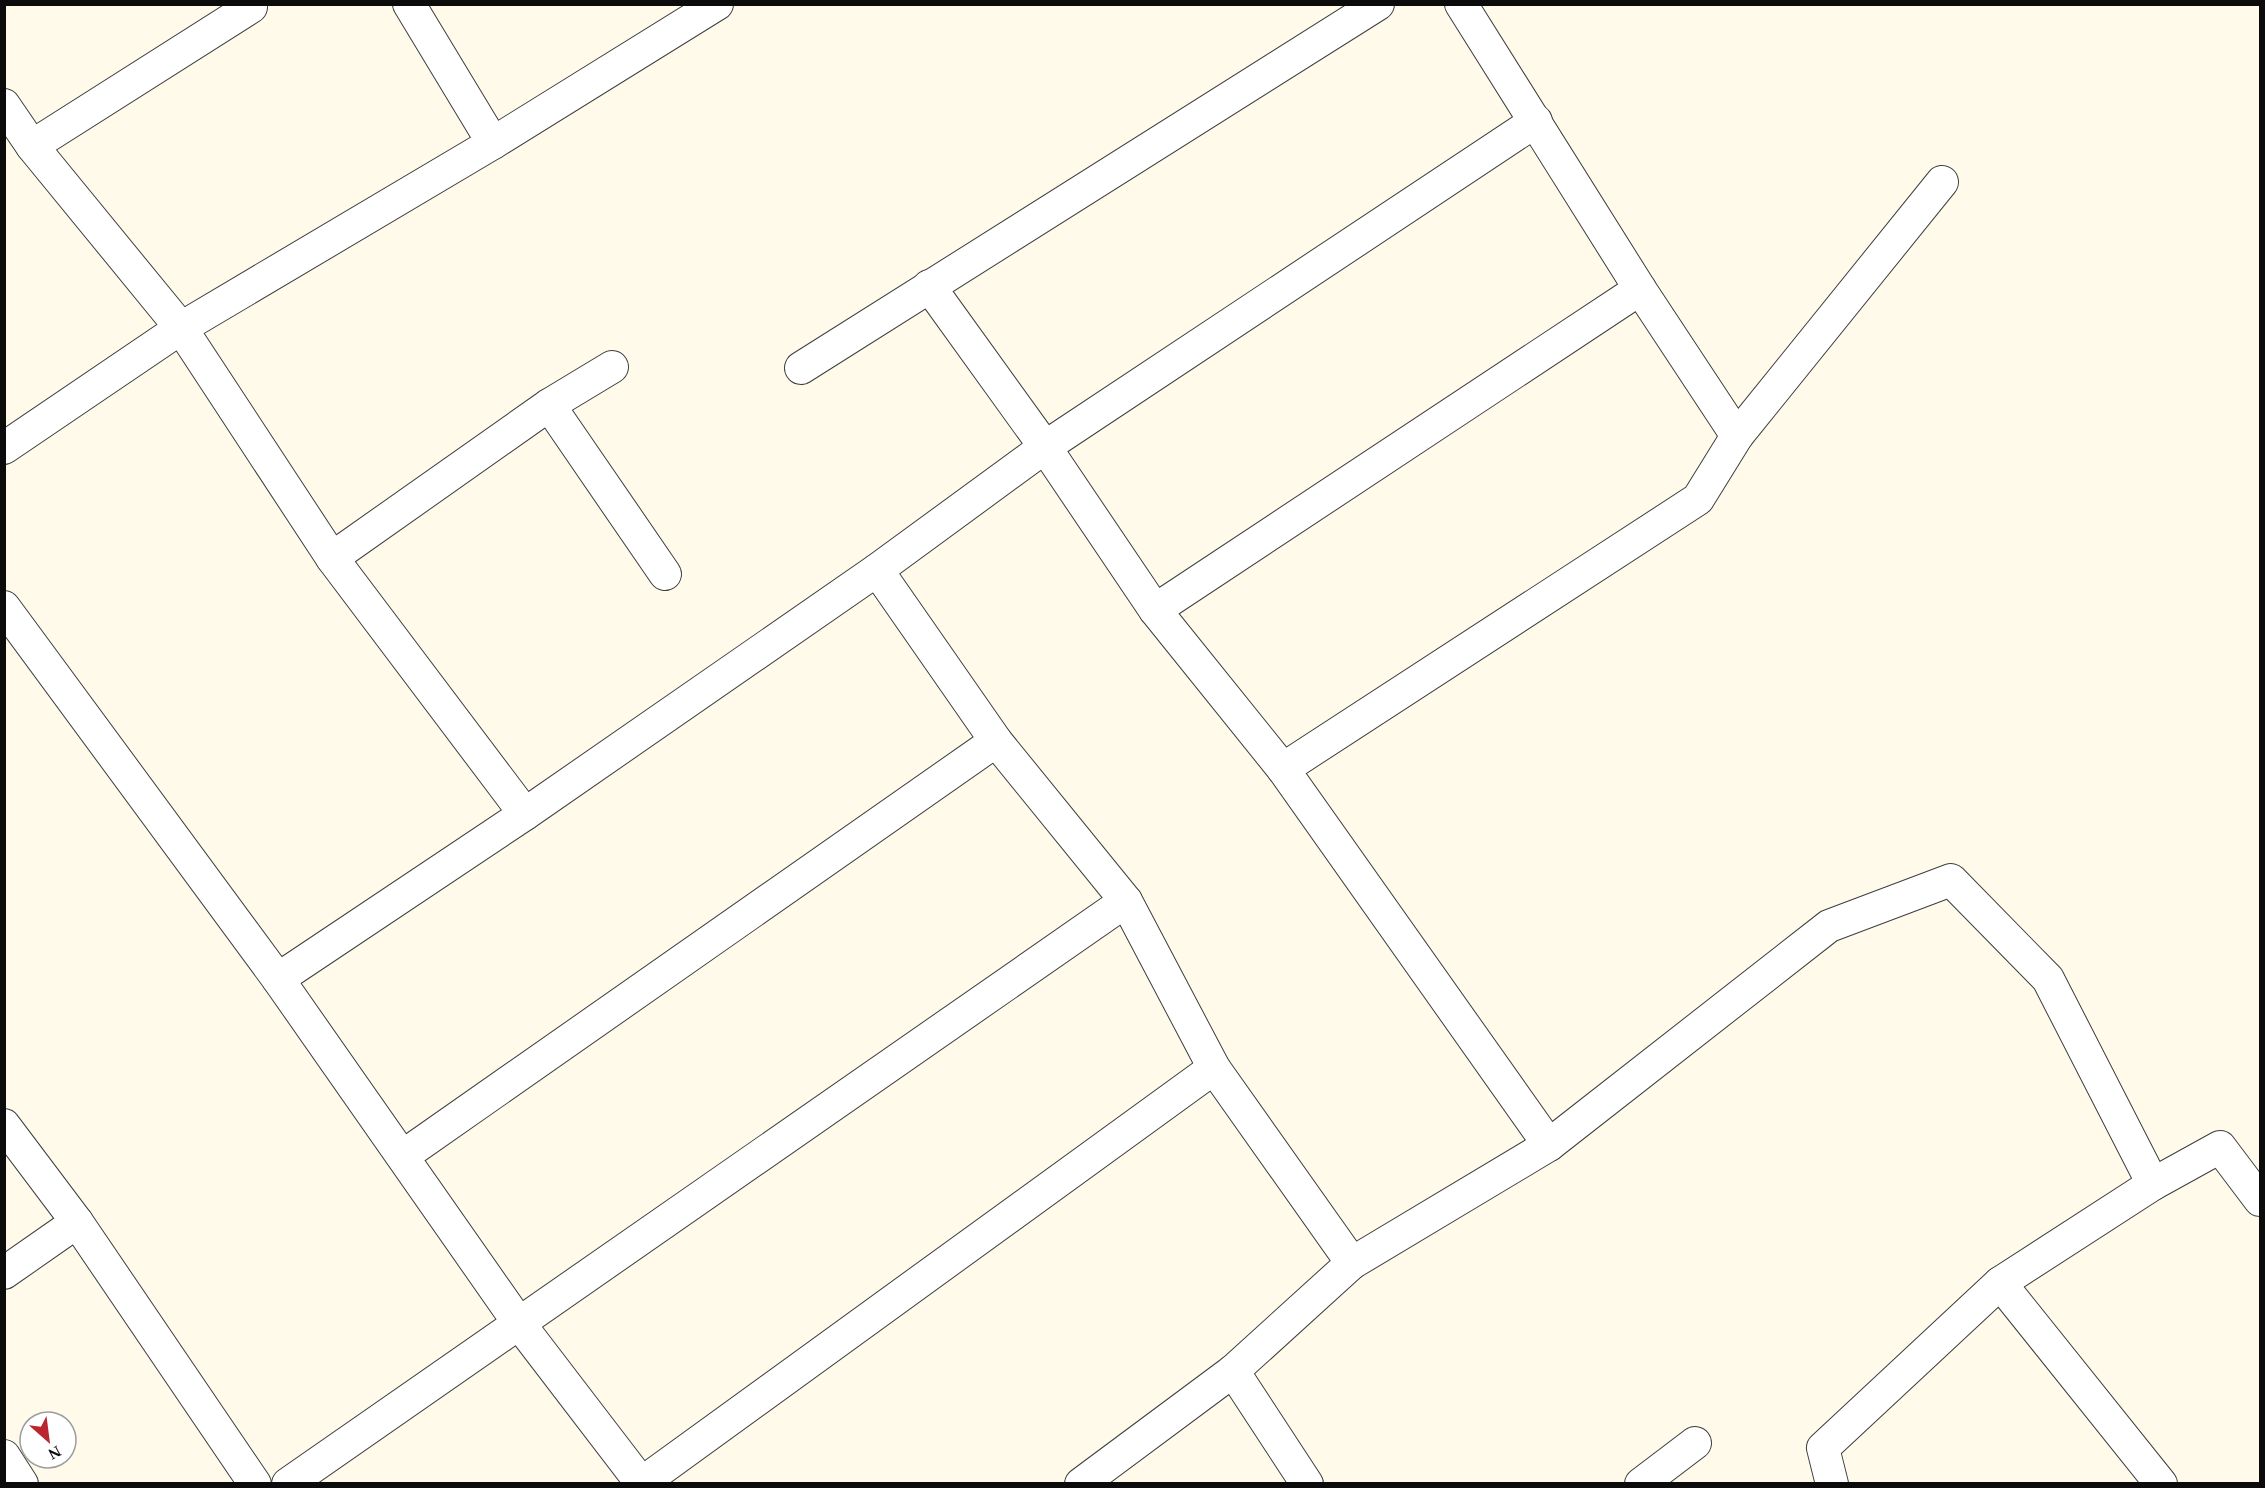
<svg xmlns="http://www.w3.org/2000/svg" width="2265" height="1488" viewBox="0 0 2265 1488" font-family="'Times New Roman',serif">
	<rect width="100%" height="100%" fill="#fffaea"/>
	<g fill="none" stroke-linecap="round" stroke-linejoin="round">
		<defs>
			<g id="street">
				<path d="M409,4l84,139"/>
				<path d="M1461,4l179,285 97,147"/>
				<path d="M4,105l28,41 149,182 151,230 193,256"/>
				<path d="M1536,121l-491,326 110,163 128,159 266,376"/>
				<path d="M32,146l219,-139"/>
				<path d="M929,286l116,161 -168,123 119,171 130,160 88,167 138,195"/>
				<path d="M801,368l577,-364"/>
				<path d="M549,405l116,169"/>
				<path d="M4,448l177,-120 312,-185 224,-139"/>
				<path d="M332,558l217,-153 63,-38"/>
				<path d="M4,607l274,372 240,343 124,162"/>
				<path d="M1155,610l485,-321"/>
				<path d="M1283,769l415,-270 39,-63 205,-254"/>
				<path d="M278,979l247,-165 352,-244"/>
				<path d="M4,1125l73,97 178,262"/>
				<path d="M403,1156l593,-415"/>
				<path d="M4,1273l73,-51"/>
				<path d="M2000,1283l153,-99 67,-37 40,53"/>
				<path d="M1233,1371l74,113"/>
				<path d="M4,1456l18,28"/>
				<path d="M642,1483l572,-415"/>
				<path d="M288,1484l838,-583"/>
				<path d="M1081,1484l152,-113 119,-108 197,-118 280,-219 122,-46 97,99 105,205"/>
				<path d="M1641,1484l54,-41"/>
				<path d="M1832,1484l-9,-36 177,-165 161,201"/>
			</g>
		</defs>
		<!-- street casing -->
		<use href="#street" stroke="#3e3e3e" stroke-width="34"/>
		<!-- street -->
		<use href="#street" stroke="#fff" stroke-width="32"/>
	</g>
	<!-- border -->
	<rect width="2265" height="1488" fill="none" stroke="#0b0b0b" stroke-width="12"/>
	<!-- north arrow -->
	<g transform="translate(48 1440) rotate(152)"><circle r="28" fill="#ffffff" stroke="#9d9d9d" stroke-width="1.5"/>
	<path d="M0-4.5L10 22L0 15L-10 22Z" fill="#ba2530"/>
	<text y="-9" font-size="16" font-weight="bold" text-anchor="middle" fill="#0b0b0b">N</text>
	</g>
</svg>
